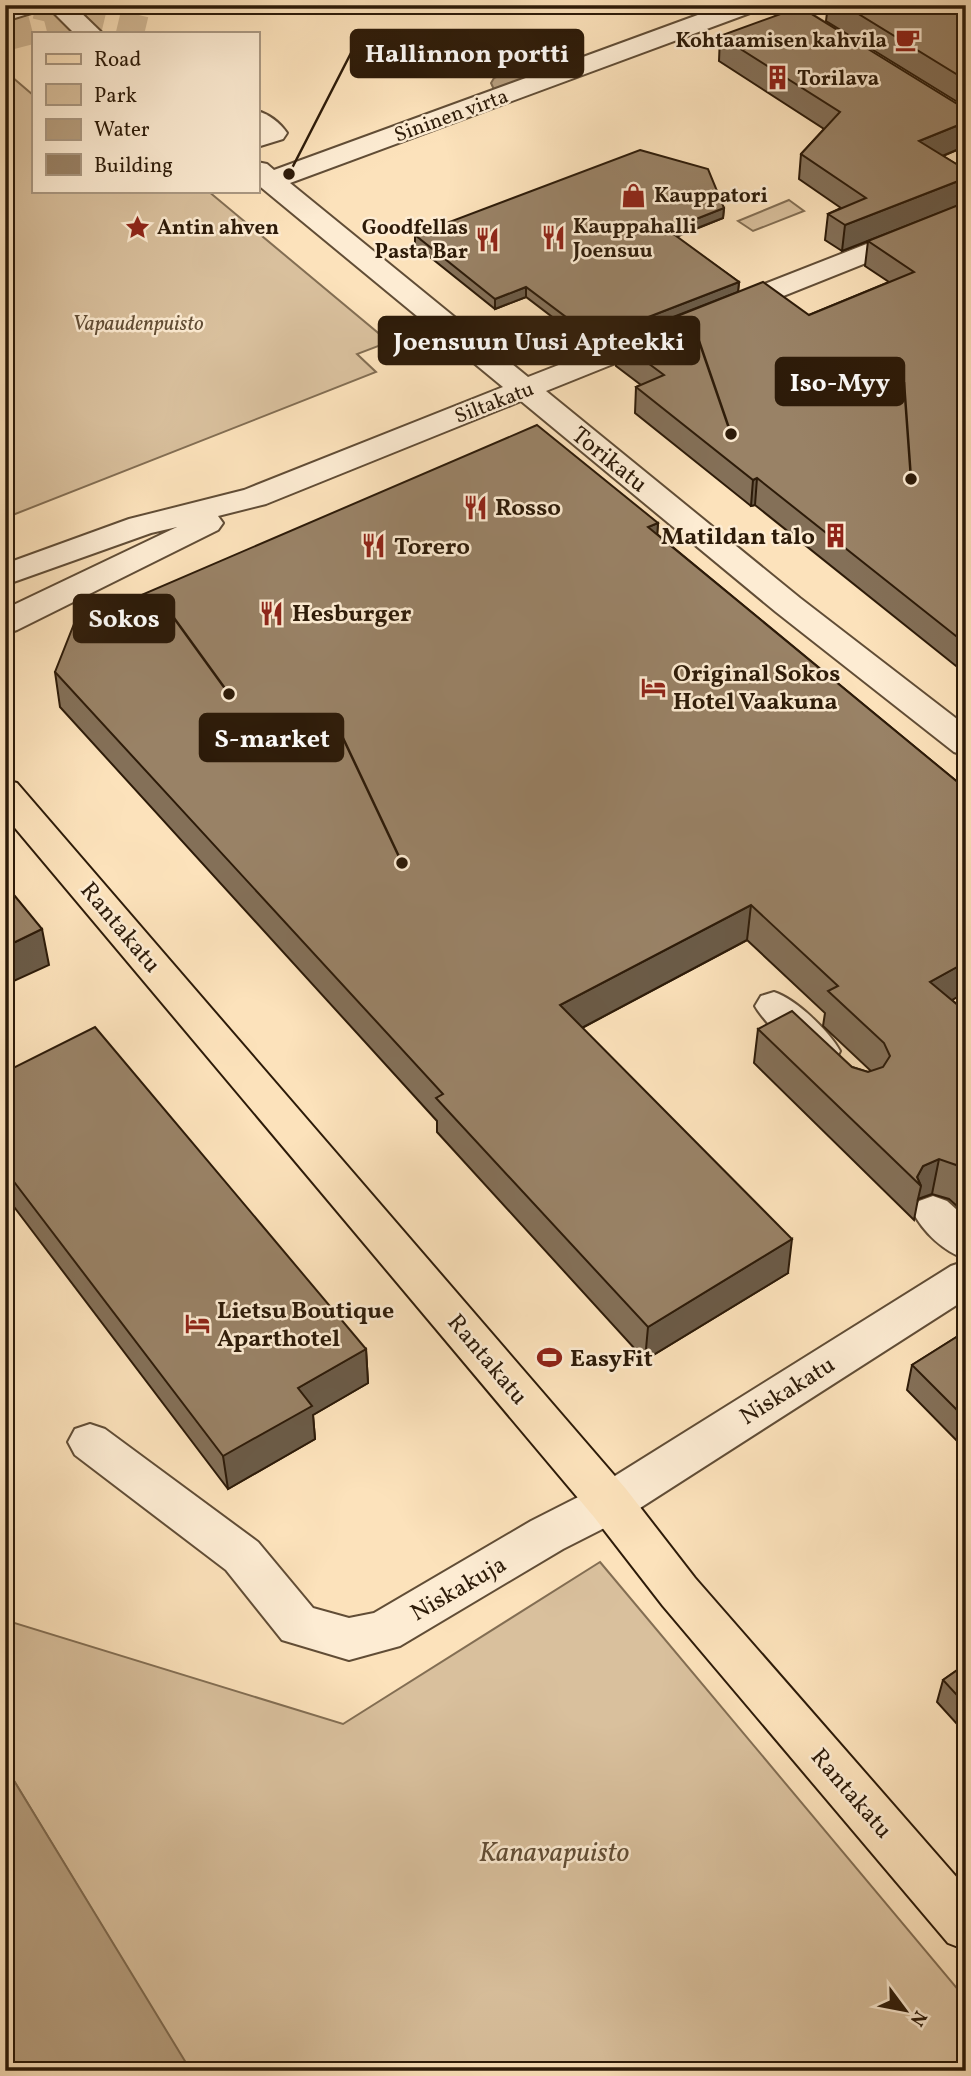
<svg xmlns="http://www.w3.org/2000/svg" width="971" height="2076" viewBox="0 0 971 2076" font-family="Vollkorn,serif">
	<rect width="100%" height="100%" fill="#fce2bb"/>
	<filter id="stains"><feTurbulence type="fractalNoise" baseFrequency=".00286" numOctaves="4"/><feColorMatrix values="0 0 0 0 .2 0 0 0 0 .09 0 0 0 0 .02 0 0 0 .5 -.17"/></filter>
	<radialGradient id="worn" r=".72"><stop offset=".6" stop-color="#630" stop-opacity="0"/><stop offset="1" stop-color="#630" stop-opacity=".3"/></radialGradient>
	<!-- green -->
	<g fill="#d9c09d" stroke="#836e53" stroke-width="2">
		<path d="M5,71l28,24v96h175l181,151 -32,12 19,18 -371,146z"/>
		<path d="M789,200l15,11 -51,20 -15,-10z"/>
		<path d="M600,1562l366,437v72h-776l-185,-305v-146l338,104z"/>
	</g>
	<!-- water -->
	<g fill="#b69e7e" stroke="#7f6a4f" stroke-width="2">
		<path d="M509,71h18l16,5 -48,16 -4,-9 3,-5z"/>
		<path d="M5,1766l186,305h-186z"/>
	</g>
	<g fill="none" stroke-linecap="round" stroke-linejoin="round">
		<!-- minor-tunnel -->
		<g stroke="#d3ba97" stroke-width="28" stroke-dasharray="28 14" stroke-linecap="butt">
			<path d="M36,5l118,28"/>
			<path d="M5,37l42,-11 32,-3"/>
		</g>
		<defs>
			<g id="minor">
				<path d="M44,5l-3,5 -36,11v-15z"/>
				<path d="M46,5h27l29,28h-28z"/>
				<path d="M725,5h36l-3,5 -468,173 238,194 125,-49 10,-3 10,3 5,6 -5,6 -127,51 254,207 166,128v30l-12,-4 -178,-140 -255,-211 -255,103 -48,12 5,7 -5,7 -201,100 -12,4v-25l172,-82 -26,6 -146,52v-21l124,-45 115,-29 259,-103 -246,-203v-22l10,2 7,6z"/>
				<path d="M766,5h30l46,29 4,5 -4,5 -9,3 -9,-3 -55,-34z"/>
				<path d="M257,111c12,3 23,12 30,22l-4,6 -26,8z"/>
				<path d="M966,205v18l-230,92 -10,3 -10,-3 -5,-6 5,-6z"/>
				<path d="M774,992c22,7 55,39 66,59l-5,10c-10,3 -17,6 -27,0 -12,-6 -46,-42 -53,-55l6,-10z"/>
				<path d="M933,1196l14,5 19,17v41c-22,-7 -43,-27 -53,-47l6,-11z"/>
				<path d="M966,1261v38l-340,218 -63,32 -163,97 -51,14 -67,-20 -56,-70 -151,-115 -7,-13 7,-13 15,-5 15,5 153,113 55,66 36,10 25,-5 157,-92 63,-32 357,-223z"/>
			</g>
			<path id="major" d="M5,780l12,3 609,706 69,89 271,310v62l-18,-7 -285,-337 -69,-89 -589,-701z"/>
		</defs>
		<!-- minor casing -->
		<use href="#minor" stroke="#614d36" stroke-width="4"/>
		<!-- major casing -->
		<use href="#major" stroke="#2d1b09" stroke-width="4"/>
		<!-- minor -->
		<use href="#minor" fill="#fdecd3" fill-rule="evenodd"/>
		<!-- major -->
		<use href="#major" fill="#fce2bb" fill-rule="evenodd"/>
	</g>
	<!-- wall -->
	<g fill="#847058" stroke="#2d1b09" stroke-width="2">
		<path d="M828,5h138v141l-23,10 23,14v504l-211,-169 -4,1 -116,-93 1,-26 5,-2 -25,-19 1,-26 192,-25 80,-33 -24,-16 3,-25 -26,10 -17,-11 3,-26 13,-6 -42,-29 2,-25 23,-25 -105,-68 1,-25 244,70 -138,-85z"/>
		<path d="M724,208l-1,10 -47,19 63,45 -1,10 -145,56 -67,-51 -31,12 -80,-64v-10z"/>
		<path d="M658,523l-1,11 309,255v203l-14,8 14,12v202l-17,-15 -17,-5 -14,5 -4,21 -160,-157 4,-34 94,38 16,5 3,-1 -48,-45 2,-13 -78,-73 -165,88 206,245 -143,87 -208,-228v-11l-377,-414 -5,-35z"/>
		<path d="M5,1072l361,277 2,34 -55,32 2,24 -87,50 -223,-294z"/>
		<path d="M966,1331v119l-59,-60 5,-25z"/>
		<path d="M966,1664v70l-29,-32 6,-22z"/>
	</g>
	<!-- shaded-wall -->
	<g fill="#6b5b47" stroke="#2d1b09" stroke-width="2">
		<path d="M966,122v24l-50,21 3,-26z"/>
		<path d="M966,178l-1,25 -123,48 3,-26z"/>
		<path d="M724,208l-1,10 -56,22 1,-10z"/>
		<path d="M739,282l-1,10 -145,56 1,-10z"/>
		<path d="M526,287v10l-31,12v-10z"/>
		<path d="M757,478l-2,27 -4,1 2,-26z"/>
		<path d="M658,523l-2,34 -8,-30z"/>
		<path d="M751,905l-4,35 -188,100 1,-35z"/>
		<path d="M42,929l7,36 -44,20v-38z"/>
		<path d="M966,962v30l-42,24 6,-34z"/>
		<path d="M939,1159l-7,35 -14,5 3,-13 -4,-9 6,-11z"/>
		<path d="M792,1239l-4,34 -143,87 3,-33z"/>
		<path d="M5,1347l4,17 -4,2z"/>
		<path d="M366,1349l2,34 -55,32 2,24 -87,50 -5,-33 75,-68z"/>
	</g>
	<!-- building -->
	<g fill="#998266" stroke="#2d1b09" stroke-width="2">
		<path d="M844,5h122v75z"/>
		<path d="M800,7l159,98 7,1v16l-47,19 47,29v8l-121,47 -17,-11 38,-16 -65,-44 39,-42 -120,-76z"/>
		<path d="M640,150l68,19 16,39 -56,22 71,52 -145,56 -68,-51 -31,12 -80,-64z"/>
		<path d="M966,202v442l-209,-166 -4,2 -117,-93 28,-12 -47,-35 146,-58 46,33 105,-43 -46,-31z"/>
		<path d="M537,425l121,98 -10,4 318,262v173l-36,20 36,30v162l-10,-9 -17,-6 -16,7 -6,11 4,9 -163,-157 34,-18 60,56 16,5 15,-5 7,-11 -6,-13 -56,-52 10,-5 -87,-81 -191,100 232,234 -144,88 -212,-229 7,-4 -388,-422 19,-48z"/>
		<path d="M5,884l37,45 -37,18z"/>
		<path d="M95,1027l271,322 -68,39 14,18 -89,50 -218,-286v-98z"/>
		<path d="M966,1331v88l-54,-54z"/>
		<path d="M966,1664v41l-23,-25z"/>
	</g>
	<!-- icons -->
	<defs>
		<symbol id="cafe-bare" viewBox="-9 -9 18 18"><path d="M-5.5-4.5H6V0H3Q3 3.5 0 3.5H-2.5Q-5.5 3.5-5.5 0ZM3-3.2v2h1.7v-2ZM-6 4.5H4V6H-6Z" fill="#8f2418" stroke="#fdecd3" stroke-width="2.5" paint-order="stroke"/></symbol>
		<symbol id="building-bare" viewBox="-9 -9 18 18"><path d="M-4-6H4V6H1V3H-1V6H-4ZM-2.5-4.3h1.7v1.8h-1.7ZM.8-4.3h1.7v1.8H.8ZM-2.5-1h1.7V.8h-1.7ZM.8-1h1.7V.8H.8Z" fill="#8f2418" stroke="#fdecd3" stroke-width="2.5" paint-order="stroke"/></symbol>
		<symbol id="shop-bare" viewBox="-9 -9 18 18"><path d="M-5-2.5h2.3a2.7 3.5 0 0 1 5.4 0H5L5.5 6h-11ZM-1.5-2.5h3a1.5 2.3 0 0 0-3 0Z" fill="#8f2418" stroke="#fdecd3" stroke-width="2.5" paint-order="stroke"/></symbol>
		<symbol id="sight-bare" viewBox="-9 -9 18 18"><path d="M0-6L1.8-2.2L6-1.7L2.9 1.2L3.7 5.4L0 3.3L-3.7 5.4L-2.9 1.2L-6-1.7L-1.8-2.2Z" fill="#8f2418" stroke="#fdecd3" stroke-width="2.5" paint-order="stroke"/></symbol>
		<symbol id="restaurant-bare" viewBox="-9 -9 18 18"><path d="M-5-6h1v4h1v-4h1v4h1v-4h1v5L-1.5 .5V6h-2V.5L-5-1ZM5-6V6H3V1.5H1.5Q1.5-4 5-6Z" fill="#8f2418" stroke="#fdecd3" stroke-width="2.5" paint-order="stroke"/></symbol>
		<symbol id="hotel-bare" viewBox="-9 -9 18 18"><path d="M-6-4.5h1.5V1H6V5H4.5V3h-9V5H-6ZM-4 0a1.8 1.8 0 1 1 3.6 0ZM.5 0V-2.5h3Q6-2.5 6 0Z" fill="#8f2418" stroke="#fdecd3" stroke-width="2.5" paint-order="stroke"/></symbol>
		<symbol id="stadium-bare" viewBox="-9 -9 18 18"><path d="M0-5a6.5 5 0 1 0 0 10a6.5 5 0 1 0 0-10ZM-3.5-1.8h7v3.6h-7Z" fill="#8f2418" stroke="#fdecd3" stroke-width="2.5" paint-order="stroke"/></symbol>
	</defs>
	<g fill-rule="evenodd">
		<use href="#cafe-bare" x="890" y="22" width="35" height="35"/>
		<use href="#building-bare" x="760" y="60" width="35" height="35"/>
		<use href="#shop-bare" x="616" y="178" width="35" height="35"/>
		<use href="#sight-bare" x="120" y="210" width="35" height="35"/>
		<use href="#restaurant-bare" x="536" y="220" width="35" height="35"/>
		<use href="#restaurant-bare" x="470" y="222" width="35" height="35"/>
		<use href="#restaurant-bare" x="458" y="490" width="35" height="35"/>
		<use href="#building-bare" x="818" y="518" width="35" height="35"/>
		<use href="#restaurant-bare" x="356" y="528" width="35" height="35"/>
		<use href="#restaurant-bare" x="254" y="596" width="35" height="35"/>
		<use href="#hotel-bare" x="636" y="670" width="35" height="35"/>
		<use href="#hotel-bare" x="180" y="1306" width="35" height="35"/>
		<use href="#stadium-bare" x="532" y="1340" width="35" height="35"/>
	</g>
	<g text-anchor="middle" stroke-width="5" stroke-linejoin="round" paint-order="stroke">
		<!-- far-poi labels -->
		<g font-size="21" font-weight="bold" fill="#2d1b09" stroke="#fdecd3" text-anchor="start">
			<text x="887" y="47" text-anchor="end">Kohtaamisen kahvila</text>
			<text x="797" y="85">Torilava</text>
			<text x="654" y="202">Kauppatori</text>
			<text x="573" y="233">Kauppahalli<tspan x="573" dy="24">Joensuu</tspan></text>
			<text x="157" y="234">Antin ahven</text>
			<text x="468" y="234" text-anchor="end">Goodfellas<tspan x="468" dy="24">Pasta Bar</tspan></text>
		</g>
		<!-- far-street labels -->
		<g font-size="21" fill="#2d1b09" stroke="#fdecd3">
			<text transform="translate(451 115) rotate(-20)" y="7">Sininen virta</text>
			<text transform="translate(494 402) rotate(-21)" y="7">Siltakatu</text>
		</g>
		<!-- far-park labels -->
		<g font-size="21" font-style="italic" fill="#614d35" stroke="#fdecd3">
			<text x="138" y="330">Vapaudenpuisto</text>
		</g>
		<!-- street labels -->
		<g font-size="24" fill="#2d1b09" stroke="#fdecd3">
			<text transform="translate(610 459) rotate(39)" y="8">Torikatu</text>
			<text transform="translate(121 927) rotate(50)" y="8">Rantakatu</text>
			<text transform="translate(488 1359) rotate(50)" y="8">Rantakatu</text>
			<text transform="translate(787 1390) rotate(-32)" y="8">Niskakatu</text>
			<text transform="translate(458 1588) rotate(-30)" y="8">Niskakuja</text>
			<text transform="translate(852 1793) rotate(49)" y="8">Rantakatu</text>
		</g>
		<!-- poi labels -->
		<g font-size="24" font-weight="bold" fill="#2d1b09" stroke="#fdecd3" text-anchor="start">
			<text x="495" y="515">Rosso</text>
			<text x="815" y="544" text-anchor="end">Matildan talo</text>
			<text x="394" y="554">Torero</text>
			<text x="292" y="621">Hesburger</text>
			<text x="673" y="681">Original Sokos<tspan x="673" dy="28">Hotel Vaakuna</tspan></text>
			<text x="217" y="1318">Lietsu Boutique<tspan x="217" dy="28">Aparthotel</tspan></text>
			<text x="570" y="1366">EasyFit</text>
		</g>
		<!-- near-park labels -->
		<g font-size="28" font-style="italic" fill="#614d35" stroke="#fdecd3">
			<text x="554" y="1861">Kanavapuisto</text>
		</g>
	</g>
	<!-- callouts -->
	<path fill="none" stroke="#2d1b09" stroke-width="2.5" d="M289 174L351 53M731 434L699 341M911 479L904 382M229 694L174 618M402 863L343 738"/>
	<g fill="#2d1b09" stroke="#fdecd3" stroke-width="2.5">
		<circle cx="289" cy="174" r="7"/>
		<circle cx="731" cy="434" r="7"/>
		<circle cx="911" cy="479" r="7"/>
		<circle cx="229" cy="694" r="7"/>
		<circle cx="402" cy="863" r="7"/>
	</g>
	<g fill="#2d1b09" stroke="#2d1b09" stroke-width="2.5">
		<rect x="351" y="30" width="232" height="47" rx="7"/>
		<rect x="379" y="317" width="320" height="47" rx="7"/>
		<rect x="776" y="358" width="128" height="47" rx="7"/>
		<rect x="74" y="595" width="100" height="47" rx="7"/>
		<rect x="200" y="714" width="143" height="47" rx="7"/>
	</g>
	<g font-size="26" text-anchor="middle" font-weight="bold" fill="#fff">
		<text x="467" y="62">Hallinnon portti</text>
		<text x="539" y="350">Joensuun Uusi Apteekki</text>
		<text x="840" y="391">Iso-Myy</text>
		<text x="124" y="627">Sokos</text>
		<text x="272" y="747">S-market</text>
	</g>
	<!-- margin -->
	<rect width="971" height="2076" fill="none" stroke="#fce2bb" stroke-width="28"/>
	<rect x="7" y="7" width="957" height="2062" fill="none" stroke="#2d1b09" stroke-width="3.5"/>
	<rect x="14" y="14" width="943" height="2048" fill="none" stroke="#2d1b09" stroke-width="2"/>
	<!-- legend -->
	<rect x="32" y="32" width="228" height="161" fill="#fdecd3" stroke="#aa9882" stroke-width="2"/>
	<rect x="46" y="54" width="35" height="10" fill="#fce2bb" stroke="#aa9882" stroke-width="2"/>
	<text x="94" y="66" font-size="21" fill="#2d1b09">Road</text>
	<rect x="46" y="84" width="35" height="21" fill="#d9c09d" stroke="#aa9882" stroke-width="2"/>
	<text x="94" y="102" font-size="21" fill="#2d1b09">Park</text>
	<rect x="46" y="119" width="35" height="21" fill="#b69e7e" stroke="#aa9882" stroke-width="2"/>
	<text x="94" y="136" font-size="21" fill="#2d1b09">Water</text>
	<rect x="46" y="154" width="35" height="21" fill="#998266" stroke="#aa9882" stroke-width="2"/>
	<text x="94" y="172" font-size="21" fill="#2d1b09">Building</text>
	<!-- north arrow -->
	<g transform="translate(905 2010) rotate(122)" stroke="#fdecd3" stroke-width="5" paint-order="stroke">
	<path d="M0-5L12 26L0 18L-12 26Z" fill="#2d1b09"/>
	<text y="-10" font-size="19" font-weight="bold" text-anchor="middle" fill="#2d1b09">N</text>
	</g>
	<rect width="100%" height="100%" filter="url(#stains)"/>
	<rect width="100%" height="100%" fill="url(#worn)"/>
</svg>
